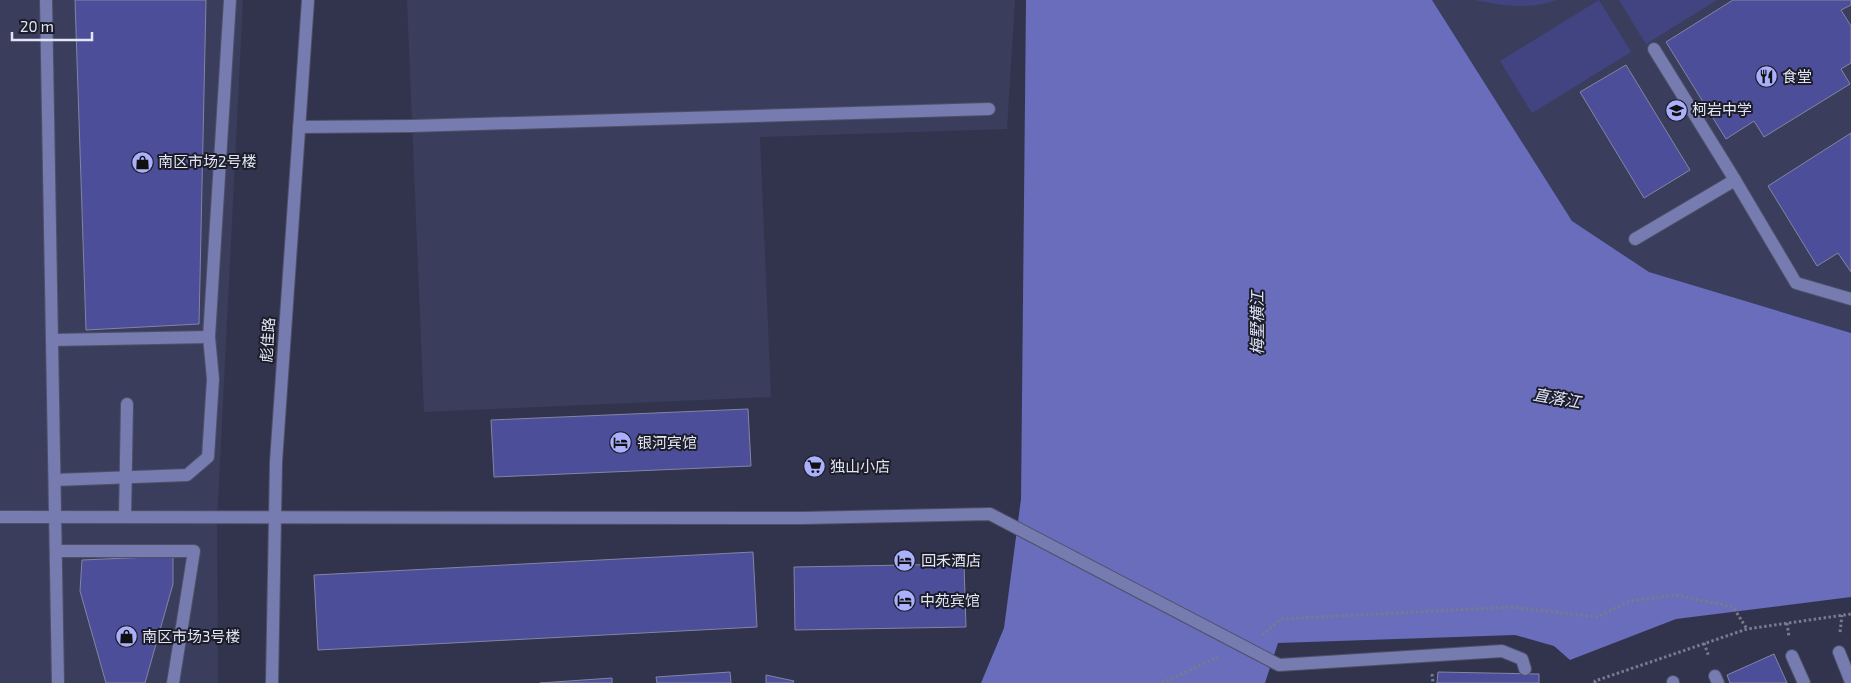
<svg xmlns="http://www.w3.org/2000/svg" width="1851" height="683" viewBox="0 0 1851 683" font-family="'Exo 2','Noto Sans SC',sans-serif">
	<rect width="100%" height="100%" fill="#32344d"/>
	<!-- built -->
	<g fill="#3b3d5d">
		<path d="M0,0h243l-26,523 1,160h-218z"/>
		<path d="M407,0h608l-8,129 -247,8 11,260 -347,15z"/>
		<path d="M1432,0h419v333l-202,-61 -77,-51z"/>
	</g>
	<!-- green -->
	<g fill="#424482">
		<path d="M1475,0h82c-29,10 -53,6 -82,0z"/>
		<path d="M1599,0l32,52 -99,61 -32,-52z"/>
		<path d="M1619,0h98l-71,44z"/>
	</g>
	<!-- water -->
	<path fill="#696dbb" d="M1026,0h406l140,221 77,51 202,61v264l-175,22 -106,41 -16,-14 -39,-11 -237,8 -13,40h-284l23,-55 17,-129z"/>
	<!-- building -->
	<g fill="#4d4e9a" stroke="#8285a3">
		<path d="M75,0h131l-7,324 -113,6z"/>
		<path d="M1733,0h118v5l-10,5 10,16v37l-10,6 9,15 -86,53 -10,-16 -28,18 -60,-97z"/>
		<path d="M1626,65l64,105 -46,28 -64,-106z"/>
		<path d="M1851,133v139l-13,-19 -21,13 -49,-80z"/>
		<path d="M748,409l3,57 -257,11 -3,-57z"/>
		<path d="M753,552l4,75 -439,23 -4,-75z"/>
		<path d="M173,556v28l-28,99h-39l-26,-92 2,-31z"/>
		<path d="M964,564l2,63 -171,3 -1,-63z"/>
		<path d="M1774,654l13,29h-57l-3,-8z"/>
		<path d="M730,672l1,11h-74l-1,-6z"/>
		<path d="M1438,672l101,2v9h-102z"/>
		<path d="M766,675l28,6 -1,2h-27z"/>
		<path d="M612,678v5h-72z"/>
	</g>
	<g fill="none" stroke-linecap="round" stroke-linejoin="round">
		<defs>
			<g id="minor">
				<path d="M46,0l12,683"/>
				<path d="M299,127l113,-1 577,-17"/>
				<path d="M1735,180l61,103 55,16"/>
				<path d="M1635,239l100,-59 -81,-131"/>
				<path d="M52,340l157,-3"/>
				<path d="M55,480l132,-5 21,-18 5,-78 -4,-42 21,-337"/>
				<path d="M0,517l803,1 187,-4 289,151 223,-14 20,8 3,10"/>
				<path d="M125,517l2,-113"/>
				<path d="M56,551h138l-21,132"/>
				<path d="M1839,652l12,30"/>
				<path d="M1792,656l12,27"/>
				<path d="M1715,676l3,7"/>
				<path d="M1673,682v1"/>
				<path d="M272,683l4,-221 32,-462"/>
			</g>
		</defs>
		<!-- minor casing -->
		<use href="#minor" stroke="#4e5068" stroke-width="14"/>
		<!-- path -->
		<g stroke="#787a90" stroke-width="3" stroke-dasharray="2.5 2.5" stroke-linecap="butt">
			<path d="M1787,623l2,14"/>
			<path d="M1840,632l2,-17"/>
			<path d="M1262,635l19,-16 230,-12 86,10 33,-16 46,-6 57,12 14,22"/>
			<path d="M1704,643l5,14"/>
			<path d="M1432,674l1,9"/>
			<path d="M1162,683l56,-26"/>
			<path d="M1595,683v-2l152,-52 104,-15"/>
		</g>
		<!-- minor -->
		<use href="#minor" stroke="#767bb0" stroke-width="12"/>
	</g>
	<!-- icons -->
	<defs>
		<symbol id="restaurant-disc" viewBox="-11 -11 22 22"><circle r="9.5" fill="#aab0fc" stroke="#1c1d28"/><path d="M-5-6h1v4h1v-4h1v4h1v-4h1v5L-1.5 .5V6h-2V.5L-5-1ZM5-6V6H3V1.5H1.5Q1.5-4 5-6Z" fill="#111"/></symbol>
		<symbol id="school-disc" viewBox="-11 -11 22 22"><circle r="9.5" fill="#aab0fc" stroke="#1c1d28"/><path d="M0-5L7-2L0 1L-7-2ZM-4 1L0 2.5L4 1V4Q0 6-4 4Z" fill="#111"/></symbol>
		<symbol id="shop-disc" viewBox="-11 -11 22 22"><circle r="9.5" fill="#aab0fc" stroke="#1c1d28"/><path d="M-5-2.5h2.3a2.7 3.5 0 0 1 5.4 0H5L5.5 6h-11ZM-1.5-2.5h3a1.5 2.3 0 0 0-3 0Z" fill="#111"/></symbol>
		<symbol id="hotel-disc" viewBox="-11 -11 22 22"><circle r="9.5" fill="#aab0fc" stroke="#1c1d28"/><path d="M-6-4.5h1.5V1H6V5H4.5V3h-9V5H-6ZM-4 0a1.8 1.8 0 1 1 3.6 0ZM.5 0V-2.5h3Q6-2.5 6 0Z" fill="#111"/></symbol>
		<symbol id="supermarket-disc" viewBox="-11 -11 22 22"><circle r="9.5" fill="#aab0fc" stroke="#1c1d28"/><path d="M-6-5.5h2.5l.6 2H6L4.5 2H-2.5L-4.4-4H-6ZM-1.5 3.2a1.3 1.3 0 1 0 .1 0ZM3 3.2a1.3 1.3 0 1 0 .1 0Z" fill="#111"/></symbol>
	</defs>
	<g fill-rule="evenodd">
		<use href="#restaurant-disc" x="1754" y="64" width="25" height="25"/>
		<use href="#school-disc" x="1664" y="98" width="25" height="25"/>
		<use href="#shop-disc" x="130" y="150" width="25" height="25"/>
		<use href="#hotel-disc" x="608" y="430" width="25" height="25"/>
		<use href="#supermarket-disc" x="802" y="454" width="25" height="25"/>
		<use href="#hotel-disc" x="892" y="548" width="25" height="25"/>
		<use href="#hotel-disc" x="892" y="588" width="25" height="25"/>
		<use href="#shop-disc" x="114" y="624" width="25" height="25"/>
	</g>
	<g text-anchor="middle" stroke-width="4" stroke-linejoin="round" paint-order="stroke">
		<!-- poi labels -->
		<g font-size="15" fill="#e2e5f5" stroke="#1c1d28" text-anchor="start">
			<text x="1782" y="82">食堂</text>
			<text x="1692" y="115">柯岩中学</text>
			<text x="158" y="167">南区市场2号楼</text>
			<text x="637" y="448">银河宾馆</text>
			<text x="830" y="472">独山小店</text>
			<text x="921" y="566">回禾酒店</text>
			<text x="920" y="606">中苑宾馆</text>
			<text x="142" y="642">南区市场3号楼</text>
		</g>
		<!-- street labels -->
		<g font-size="15" fill="#e2e5f5" stroke="#1c1d28">
			<text transform="translate(268 340) rotate(-86)" y="5">彪佳路</text>
		</g>
		<!-- water labels -->
		<g font-size="16" font-style="italic" fill="#dfe2f8" stroke="#1c1d28">
			<text transform="translate(1257 323) rotate(-90)" y="6">梅墅横江</text>
			<text transform="translate(1557 398) rotate(10)" y="6">直落江</text>
		</g>
	</g>
	<!-- scale -->
	<path d="M12 32v8h80v-8" fill="none" stroke="#e2e5f5" stroke-width="2.5"/>
	<text x="20" y="32" font-size="15" fill="#e2e5f5" stroke="#1c1d28" stroke-width="4" paint-order="stroke">20 m</text>
</svg>
